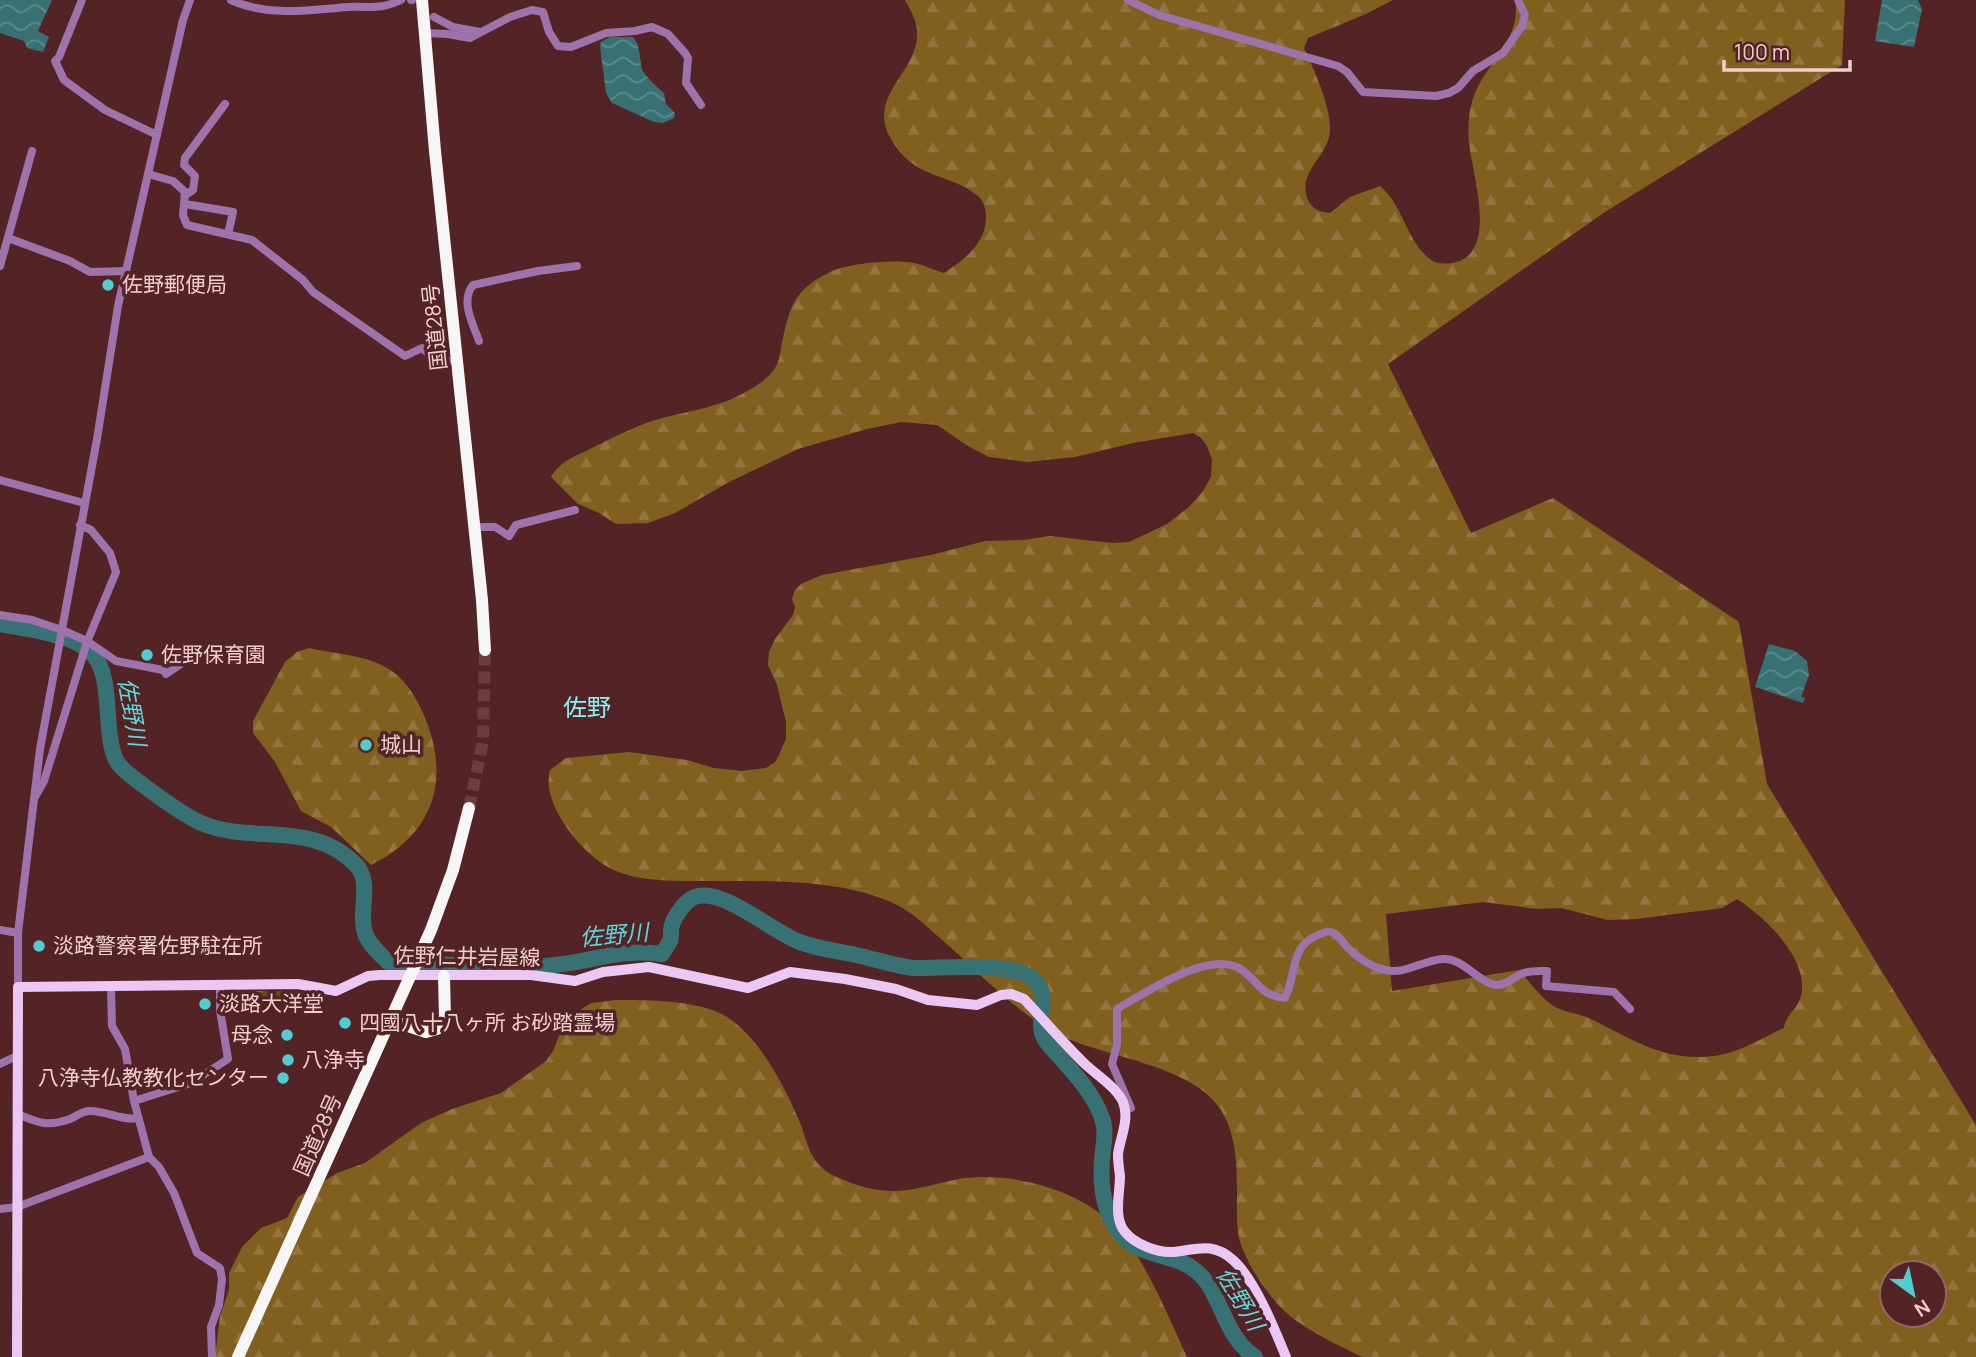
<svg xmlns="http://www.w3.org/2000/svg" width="1976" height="1357" viewBox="0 0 1976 1357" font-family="Manrope,'Noto Sans JP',sans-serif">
	<defs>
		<pattern id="forest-firs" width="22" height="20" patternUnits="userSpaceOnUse" patternTransform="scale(1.75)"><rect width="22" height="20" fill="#815f1f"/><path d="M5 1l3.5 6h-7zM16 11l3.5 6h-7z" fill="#93753e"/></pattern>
		<pattern id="cemetery-stones" width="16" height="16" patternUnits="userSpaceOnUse" patternTransform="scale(1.75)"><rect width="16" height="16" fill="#684c17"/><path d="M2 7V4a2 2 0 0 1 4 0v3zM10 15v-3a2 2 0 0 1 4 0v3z" fill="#7e6538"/></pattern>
		<pattern id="water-waves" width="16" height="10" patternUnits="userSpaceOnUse" patternTransform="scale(1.75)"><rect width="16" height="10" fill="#377174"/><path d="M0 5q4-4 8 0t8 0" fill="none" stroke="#5e8a8d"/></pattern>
	</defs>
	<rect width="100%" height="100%" fill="#542325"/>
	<!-- forest -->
	<g fill="url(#forest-firs)" fill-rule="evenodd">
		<path d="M905,0h488l-27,14 -58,24 -4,10c10,22 27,58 26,83 -1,25 -34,41 -22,69 5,10 12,12 22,13l20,-16 30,-11c24,20 26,55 51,74 6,4 14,4 21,3 48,-7 20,-90 17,-120 -1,-11 -1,-26 2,-37 7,-38 52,-63 44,-106h330l-3,65 -237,147 -217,152 83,169 82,-35 186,124 28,162 209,341v232h-614c-22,-11 -44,-21 -64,-35 -24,-16 -49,-53 -58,-80 -4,-15 -3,-35 -3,-50 0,-29 -1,-62 -19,-86 -30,-41 -110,-48 -156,-70 -47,-23 -82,-63 -121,-97 -14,-12 -28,-26 -44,-34 -55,-27 -132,-24 -193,-24 -27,0 -62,1 -88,-10 -28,-11 -64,-54 -67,-84 -1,-5 0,-12 1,-17l16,-12 63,-6 58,8 27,8 28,3 24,-3 9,-6 4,-7 7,-16v-17l-9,-37 -9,-20 1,-13 6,-13 18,-24 2,-8 -3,-8 3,-9 6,-6 21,-9 109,-20 54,-14 39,-1 26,-4 62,7 17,-1 38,-18 23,-18 13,-15 8,-14 1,-17 -5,-14 -6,-8 -8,-5 -60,10 -58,14 -48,5 -38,-5 -21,-11 -31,-21 -36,-3 -34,7 -69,20 -69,33 -54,31 -27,10 -32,1 -17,-11 -21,-9 -27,-27c10,-16 21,-19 37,-27 19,-10 38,-19 58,-27 32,-11 66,-13 96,-29 10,-5 23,-13 30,-22 6,-6 8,-16 9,-24 8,-38 11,-58 49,-76 19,-9 63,-13 84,-9 10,2 20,7 30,10 21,-14 43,-30 42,-58 0,-6 -3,-15 -8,-19 -31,-25 -63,-15 -87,-57 -25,-43 26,-66 26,-104 1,-13 -6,-24 -12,-35zM1737,899c28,18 76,63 63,100 -4,12 -14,15 -16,29 -20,9 -42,23 -64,27 -51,9 -85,-14 -127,-35 -11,-6 -25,-7 -36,-12 -15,-8 -27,-26 -38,-38l-127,21 -6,-77 97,-12 54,7 24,-1 47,12 28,-1 86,-11zM1892,1273h42v42h-42z"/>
		<path d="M309,648c29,7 62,6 87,26 13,11 23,28 29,44 26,63 8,116 -54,147l-40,-38 -30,-16 -26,-49 -22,-29v-12l32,-59 12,-10z"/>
		<path d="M616,1000c32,0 69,0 99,11 38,14 68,72 83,107 11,24 8,41 34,57 6,3 13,5 19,8 43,15 62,6 103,-3 55,-11 133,10 169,55 25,32 47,85 64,122h-972l5,-41 9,-26v-17l13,-26 19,-19 26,-10 11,-21 39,-24 28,-10 56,-40 31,-14 49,-16 45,-32 7,-10 11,-28 16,-13 11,-7z"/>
	</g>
	<!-- cemetery -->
	<path fill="url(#cemetery-stones)" d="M232,991h54l5,9 -7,4 -4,-6 -30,15 -5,-8 -8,4 -8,-14z"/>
	<!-- water -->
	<g fill="url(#water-waves)">
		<path d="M0,0h52l-14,31 11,6 -6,15 -16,-4 -3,-7 -24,-8z"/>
		<path d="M1882,0h36l4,9 -8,38 -39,-6z"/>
		<path d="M610,37h23c8,9 6,20 9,32 2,6 17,20 22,24l2,11 9,9 -1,5 -11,5 -9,-1 -42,-19 -6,-10 -6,-46 1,-5z"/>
		<path d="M1769,644l26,7 12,10 2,14 -8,22 4,1 -2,5 -48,-16z"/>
	</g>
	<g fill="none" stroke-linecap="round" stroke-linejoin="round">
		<!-- river -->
		<path stroke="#377174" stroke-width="16" d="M0,624c25,5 72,10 91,28 24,24 11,78 25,108 4,8 16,17 23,22 17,13 43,32 62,41 52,22 112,-4 156,43 15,17 1,47 8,67 4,12 15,21 23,29 56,1 112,9 167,3 41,-4 63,-17 107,-11 2,-4 6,-9 8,-13 2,-5 0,-11 2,-16 3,-10 13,-24 23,-28 28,-10 77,35 105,45 17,7 38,9 56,13 19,4 38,11 57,13 29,1 105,-8 123,14 15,17 -1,38 8,56 4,8 14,16 20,24 15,16 31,35 38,56 5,14 1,28 0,42 -2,26 2,54 19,75 18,22 54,18 75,36 26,20 26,64 59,86"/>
		<!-- highway-tunnel -->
		<path stroke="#6b3d3e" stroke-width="12" stroke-dasharray="12 6" stroke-linecap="butt" d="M469,808l14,-67 2,-91"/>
		<!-- minor -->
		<g stroke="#9e72aa" stroke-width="8">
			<path d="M82,0l-23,57 -4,4 9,19 41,30 52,25"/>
			<path d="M231,0c37,17 78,10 117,7 22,-1 32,3 53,-7"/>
			<path d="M411,0h1"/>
			<path d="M1128,0l31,15 179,51 9,6 16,20 73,4 13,-3 9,-5 15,-17 30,-18 19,-27 3,-11 -7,-15"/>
			<path d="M434,17l19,10 27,5"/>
			<path d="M425,33l23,1 22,4 40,-21 22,-7 11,2 6,20 9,14 13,1 35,-14 29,-2 17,-4 16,7 17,19 3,5 -2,25 15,22"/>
			<path d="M148,174l25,7 12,11 -2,23 4,10 65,15 51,40 10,12 92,64 17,-8 15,13h21"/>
			<path d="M185,195l8,-5 2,-14 -11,-11 1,-7 40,-54"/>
			<path d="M185,204l48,8 -5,22"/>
			<path d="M8,238l62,23 20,11 36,-1"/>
			<path d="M0,266l32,-115"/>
			<path d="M479,341c-6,-17 -19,-40 -6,-56l65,-14 39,-5"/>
			<path d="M0,480l84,23"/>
			<path d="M475,527h20l14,9 7,-11 59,-15"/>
			<path d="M0,615l32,5 30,10 25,11 29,20 47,9 3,4 21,-14"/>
			<path d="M35,797l9,-16 43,-139 29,-70 -6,-19 -19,-23 -11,-5"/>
			<path d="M0,930l18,3"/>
			<path d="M18,987v-54l22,-184 57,-310 21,-133 65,-286 7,-20"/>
			<path d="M111,987l1,39 13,23 9,52 15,56 10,10 15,26 23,60 23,15 2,11 -3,26 -8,22 1,30"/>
			<path d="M0,1064l17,-8"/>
			<path d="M134,1101l57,-18 37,-24 -8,-49v-25"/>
			<path d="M1125,1111l6,-3 -19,-44 5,-20v-35c28,-16 94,-61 125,-39 17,12 19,26 43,28 13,-26 3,-54 38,-65 5,-2 6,-2 10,0 7,3 10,10 15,15 10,10 24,19 37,22 20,5 38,-10 58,-11 21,-1 34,23 53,26 9,1 17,-7 25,-11 9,-4 16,-3 26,-3l-1,15 68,6 16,17"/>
			<path d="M17,1114c22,9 30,13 53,5 7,-3 12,-8 20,-8 17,0 32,10 48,7"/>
			<path d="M0,1209l17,-2 132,-50"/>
		</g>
		<!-- major -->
		<path stroke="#ebc8f4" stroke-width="10" d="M17,1357l1,-370 280,-3 38,7 32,-15 12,-1h151l44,6 28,-9 46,-5 99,21 42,-16 55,7 51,10 32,11 49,5 24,-10 10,-1 13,5c21,22 40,45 62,66 12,11 30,22 37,37 7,17 -3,36 -5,52 0,7 1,15 2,22 0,17 -7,42 5,56 10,12 32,21 48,20 23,-2 39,-11 60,8 22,20 41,68 53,97"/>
		<!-- highway -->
		<g stroke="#f6f6f6" stroke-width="12">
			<path d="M422,0l13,151 47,449 3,50"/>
			<path d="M390,1020l36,12 11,-3 8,-11 -1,-42"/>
			<path d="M238,1357l193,-427 22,-60 16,-62"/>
		</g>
	</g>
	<!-- markers -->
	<g fill="#51ccd2" stroke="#542325" stroke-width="2.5">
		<circle cx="108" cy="285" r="7"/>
		<circle cx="147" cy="655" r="7"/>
		<circle cx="366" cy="745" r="7"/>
		<circle cx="39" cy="946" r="7"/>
		<circle cx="205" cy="1004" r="7"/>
		<circle cx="345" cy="1023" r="7"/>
		<circle cx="287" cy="1035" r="7"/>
		<circle cx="288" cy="1060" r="7"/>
		<circle cx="283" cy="1078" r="7"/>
	</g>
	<g text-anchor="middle" stroke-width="7" stroke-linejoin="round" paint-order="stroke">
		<!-- poi labels -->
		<g font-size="21" fill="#efcecd" stroke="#542325" text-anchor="start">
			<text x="122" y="292">佐野郵便局</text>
			<text x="161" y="662">佐野保育園</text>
			<text x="380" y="752">城山</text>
			<text x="53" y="953">淡路警察署佐野駐在所</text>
			<text x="219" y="1011">淡路大洋堂</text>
			<text x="359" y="1030">四國八十八ヶ所 お砂踏霊場</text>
			<text x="273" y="1042" text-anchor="end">母念</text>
			<text x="302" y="1067">八浄寺</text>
			<text x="269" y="1085" text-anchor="end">八浄寺仏教教化センター</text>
		</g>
		<!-- street labels -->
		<g font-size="21" fill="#efcecd" stroke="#542325">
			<text transform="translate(435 327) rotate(-96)" y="7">国道28号</text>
			<text transform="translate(467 957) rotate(1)" y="7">佐野仁井岩屋線</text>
			<text transform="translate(318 1135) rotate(-66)" y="7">国道28号</text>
		</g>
		<!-- water labels -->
		<g font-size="23" font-style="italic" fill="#5dd8dd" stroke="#542325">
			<text transform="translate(132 712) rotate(80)" y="8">佐野川</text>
			<text transform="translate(614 935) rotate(-5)" y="8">佐野川</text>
			<text transform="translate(1240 1299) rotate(59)" y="8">佐野川</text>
		</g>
		<!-- quarter labels -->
		<g font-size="24" fill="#88f4f9" stroke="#542325">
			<text x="587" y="716">佐野</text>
		</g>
	</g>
	<!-- north arrow -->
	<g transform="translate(1913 1294) rotate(147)"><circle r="33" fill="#542325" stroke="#926768" stroke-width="2"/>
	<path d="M0-5L12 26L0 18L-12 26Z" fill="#51ccd2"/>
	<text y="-10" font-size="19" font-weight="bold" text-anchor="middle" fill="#efcecd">N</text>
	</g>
	<!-- scale -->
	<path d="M1724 60v10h126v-10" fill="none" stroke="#efcecd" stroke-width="3.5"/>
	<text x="1734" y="60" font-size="21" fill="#efcecd" stroke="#542325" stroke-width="5" paint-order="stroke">100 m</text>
</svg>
